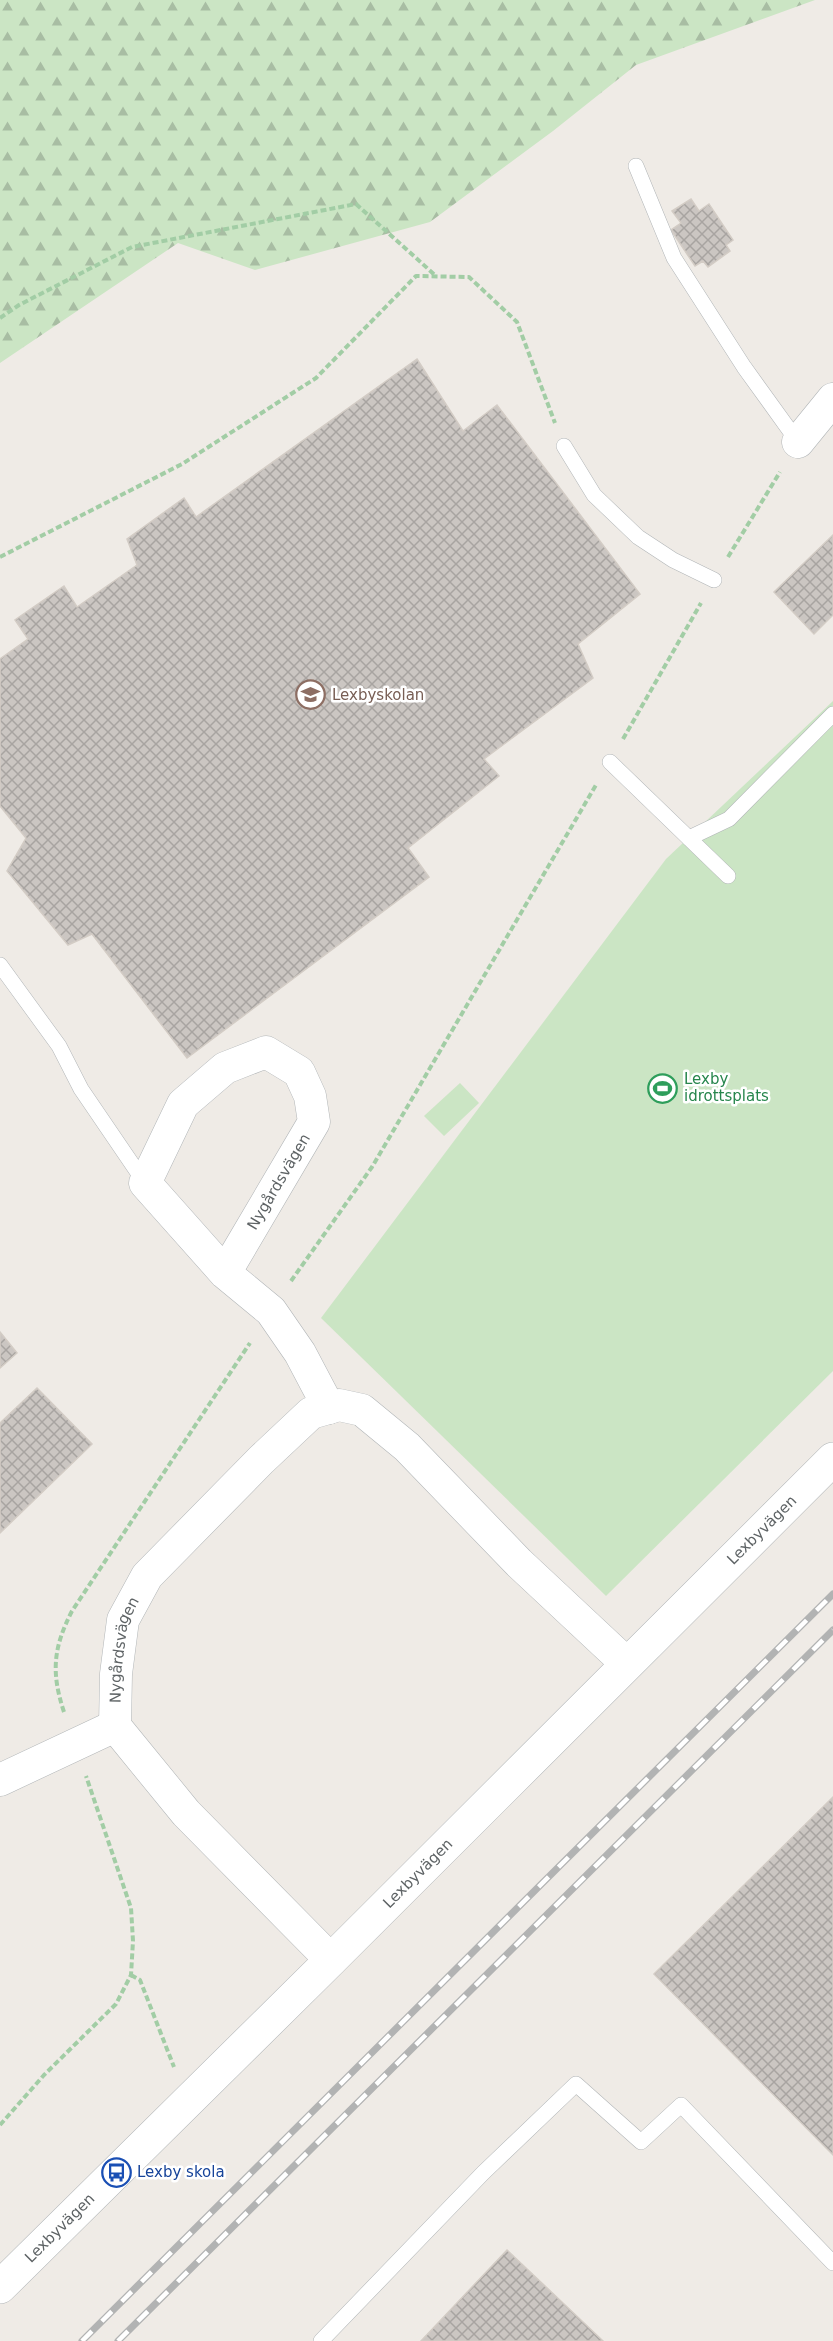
<svg xmlns="http://www.w3.org/2000/svg" width="833" height="2341" viewBox="0 0 833 2341" font-family="'DejaVu Sans',sans-serif">
	<defs>
		<pattern id="forest-firs" width="22" height="20" patternUnits="userSpaceOnUse" patternTransform="scale(1.5)"><rect width="22" height="20" fill="#cbe5c4"/><path d="M5 1l3.5 6h-7zM16 11l3.5 6h-7z" fill="#a8bda3"/></pattern>
		<pattern id="building-cross-hatch" width="8" height="8" patternUnits="userSpaceOnUse" patternTransform="scale(1.5)"><rect width="8" height="8" fill="#cbc6c2"/><path d="M0 0l8 8M0 8l8-8" fill="none" stroke="#a8a4a1"/></pattern>
	</defs>
	<rect width="100%" height="100%" fill="#efebe6"/>
	<!-- green -->
	<g fill="#cbe5c4">
		<path d="M833,701v670l-227,225 -285,-278 345,-459z"/>
		<path d="M460,1083l19,20 -35,33 -20,-20z"/>
	</g>
	<!-- forest -->
	<path fill="url(#forest-firs)" d="M0,0h815l-179,65 -83,66 -123,91 -175,48 -77,-27 -178,120z"/>
	<!-- building -->
	<g fill="url(#building-cross-hatch)" stroke="#d3ccc5" stroke-width="1.5">
		<path d="M691,199l8,12 10,-7 24,36 -7,5 4,6 -22,16 -5,-6 -8,5 -24,-36 10,-7 -9,-12z"/>
		<path d="M417,359l46,72 34,-26 143,189 -62,50 15,34 -109,81 15,17 -91,72 21,29 -242,181 -95,-124 -24,11 -61,-74 19,-33 -26,-32v-147l28,-20 -13,-19 49,-34 13,21 60,-42 -10,-26 57,-41 12,19z"/>
		<path d="M833,535v80l-19,19 -40,-42z"/>
		<path d="M0,1332l17,21 -17,15z"/>
		<path d="M37,1388l55,56 -92,89v-110z"/>
		<path d="M833,1797v358l-179,-181z"/>
		<path d="M507,2250l96,91h-182z"/>
	</g>
	<g fill="none" stroke-linecap="round" stroke-linejoin="round">
		<defs>
			<g id="service">
				<path d="M636,166l38,92 70,109 54,75"/>
				<path d="M564,446l30,49 44,42 35,23 41,20"/>
				<path d="M610,762l118,114"/>
				<path d="M689,838l40,-19 104,-105"/>
				<path d="M0,965l59,81 22,43 64,94"/>
				<path d="M321,2341l162,-168 93,-89 65,58 40,-37 152,158"/>
			</g>
			<g id="minor">
				<path d="M798,442l35,-43"/>
				<path id="s1" d="M225,1273l89,-151 -4,-26 -11,-24 -33,-20 -41,16 -42,36 -38,79 80,90 46,38 29,42 29,55"/>
				<path d="M0,1780l115,-54"/>
				<path id="s2" d="M331,1960l-145,-147 -71,-87 1,-52 7,-54 24,-44 114,-116 50,-47 28,-8 23,5 45,37 112,116 107,100"/>
			</g>
			<g id="tertiary">
				<path id="s3" d="M0,2287l331,-327 502,-501"/>
			</g>
		</defs>
		<!-- service casing -->
		<use href="#service" stroke="#b1b5b7" stroke-width="16"/>
		<!-- minor casing -->
		<use href="#minor" stroke="#b1b5b7" stroke-width="33"/>
		<!-- tertiary casing -->
		<use href="#tertiary" stroke="#b1b5b7" stroke-width="34"/>
		<!-- path -->
		<g stroke="#a2cda5" stroke-width="4" stroke-dasharray="6 3" stroke-linecap="butt">
			<path d="M0,318l19,-13 113,-58 224,-43 80,72"/>
			<path d="M0,557l182,-93 134,-86 100,-102 53,1 48,45 38,101"/>
			<path d="M728,557l52,-85"/>
			<path d="M623,739l78,-136"/>
			<path d="M291,1281l81,-114 224,-382"/>
			<path d="M64,1712c-13,-39 -11,-64 8,-101l178,-268"/>
			<path d="M131,1975l9,5 34,87"/>
			<path d="M0,2125l44,-50 72,-71 15,-29 2,-34 -2,-33 -45,-132"/>
		</g>
		<!-- service -->
		<use href="#service" stroke="#fff" stroke-width="15"/>
		<!-- minor -->
		<use href="#minor" stroke="#fff" stroke-width="32"/>
		<!-- tertiary -->
		<use href="#tertiary" stroke="#fff" stroke-width="33"/>
		<defs>
			<g id="rail">
				<path d="M82,2341l751,-747"/>
				<path d="M118,2341l715,-711"/>
			</g>
		</defs>
		<!-- rail casing -->
		<use href="#rail" stroke="#b2b3b3" stroke-width="7"/>
		<!-- rail -->
		<use href="#rail" stroke="#fff" stroke-width="4.5" stroke-dasharray="14" stroke-linecap="butt"/>
	</g>
	<!-- icons -->
	<defs>
		<symbol id="school-ring" viewBox="-11 -11 22 22"><circle r="9.5" fill="#fff" stroke="#8d6e63" stroke-width="1.5"/><path d="M0-5L7-2L0 1L-7-2ZM-4 1L0 2.5L4 1V4Q0 6-4 4Z" fill="#8d6e63"/></symbol>
		<symbol id="stadium-ring" viewBox="-11 -11 22 22"><circle r="9.5" fill="#fff" stroke="#2e9e5b" stroke-width="1.5"/><path d="M0-5a6.5 5 0 1 0 0 10a6.5 5 0 1 0 0-10ZM-3.5-1.8h7v3.6h-7Z" fill="#2e9e5b"/></symbol>
		<symbol id="bus-ring" viewBox="-11 -11 22 22"><circle r="9.5" fill="#fff" stroke="#1a4fb4" stroke-width="1.5"/><path d="M-5-6H5V4H4V6H2V4H-2V6H-4V4H-5ZM-3.5-4V0h7V-4ZM-3.5 1.2v1.5H-2V1.2ZM2 1.2v1.5H3.5V1.2Z" fill="#1a4fb4"/></symbol>
	</defs>
	<g fill-rule="evenodd">
		<use href="#school-ring" x="294" y="678" width="33" height="33"/>
		<use href="#stadium-ring" x="646" y="1072" width="33" height="33"/>
		<use href="#bus-ring" x="100" y="2156" width="33" height="33"/>
	</g>
	<g text-anchor="middle" stroke-width="5" stroke-linejoin="round" paint-order="stroke">
		<!-- education labels -->
		<g font-size="15" fill="#785e54" stroke="#fff" text-anchor="start">
			<text x="332" y="700">Lexbyskolan</text>
		</g>
		<!-- leisure labels -->
		<g font-size="15" fill="#27864d" stroke="#fff" text-anchor="start">
			<text x="684" y="1084">Lexby<tspan x="684" dy="17">idrottsplats</tspan></text>
		</g>
		<!-- street labels -->
		<g font-size="15" fill="#5e6365" stroke="#fff">
			<text dy="5" stroke="none"><textPath href="#s1" startOffset="106">Nygårdsvägen</textPath></text>
			<text dy="5" stroke="none"><textPath href="#s3" startOffset="1074">Lexbyvägen</textPath></text>
			<text dy="5" stroke="none"><textPath href="#s2" startOffset="396">Nygårdsvägen</textPath></text>
			<text dy="5" stroke="none"><textPath href="#s3" startOffset="588">Lexbyvägen</textPath></text>
			<text dy="5" stroke="none"><textPath href="#s3" startOffset="84">Lexbyvägen</textPath></text>
		</g>
		<!-- transit labels -->
		<g font-size="15" fill="#164399" stroke="#fff" text-anchor="start">
			<text x="137" y="2177">Lexby skola</text>
		</g>
	</g>
</svg>
